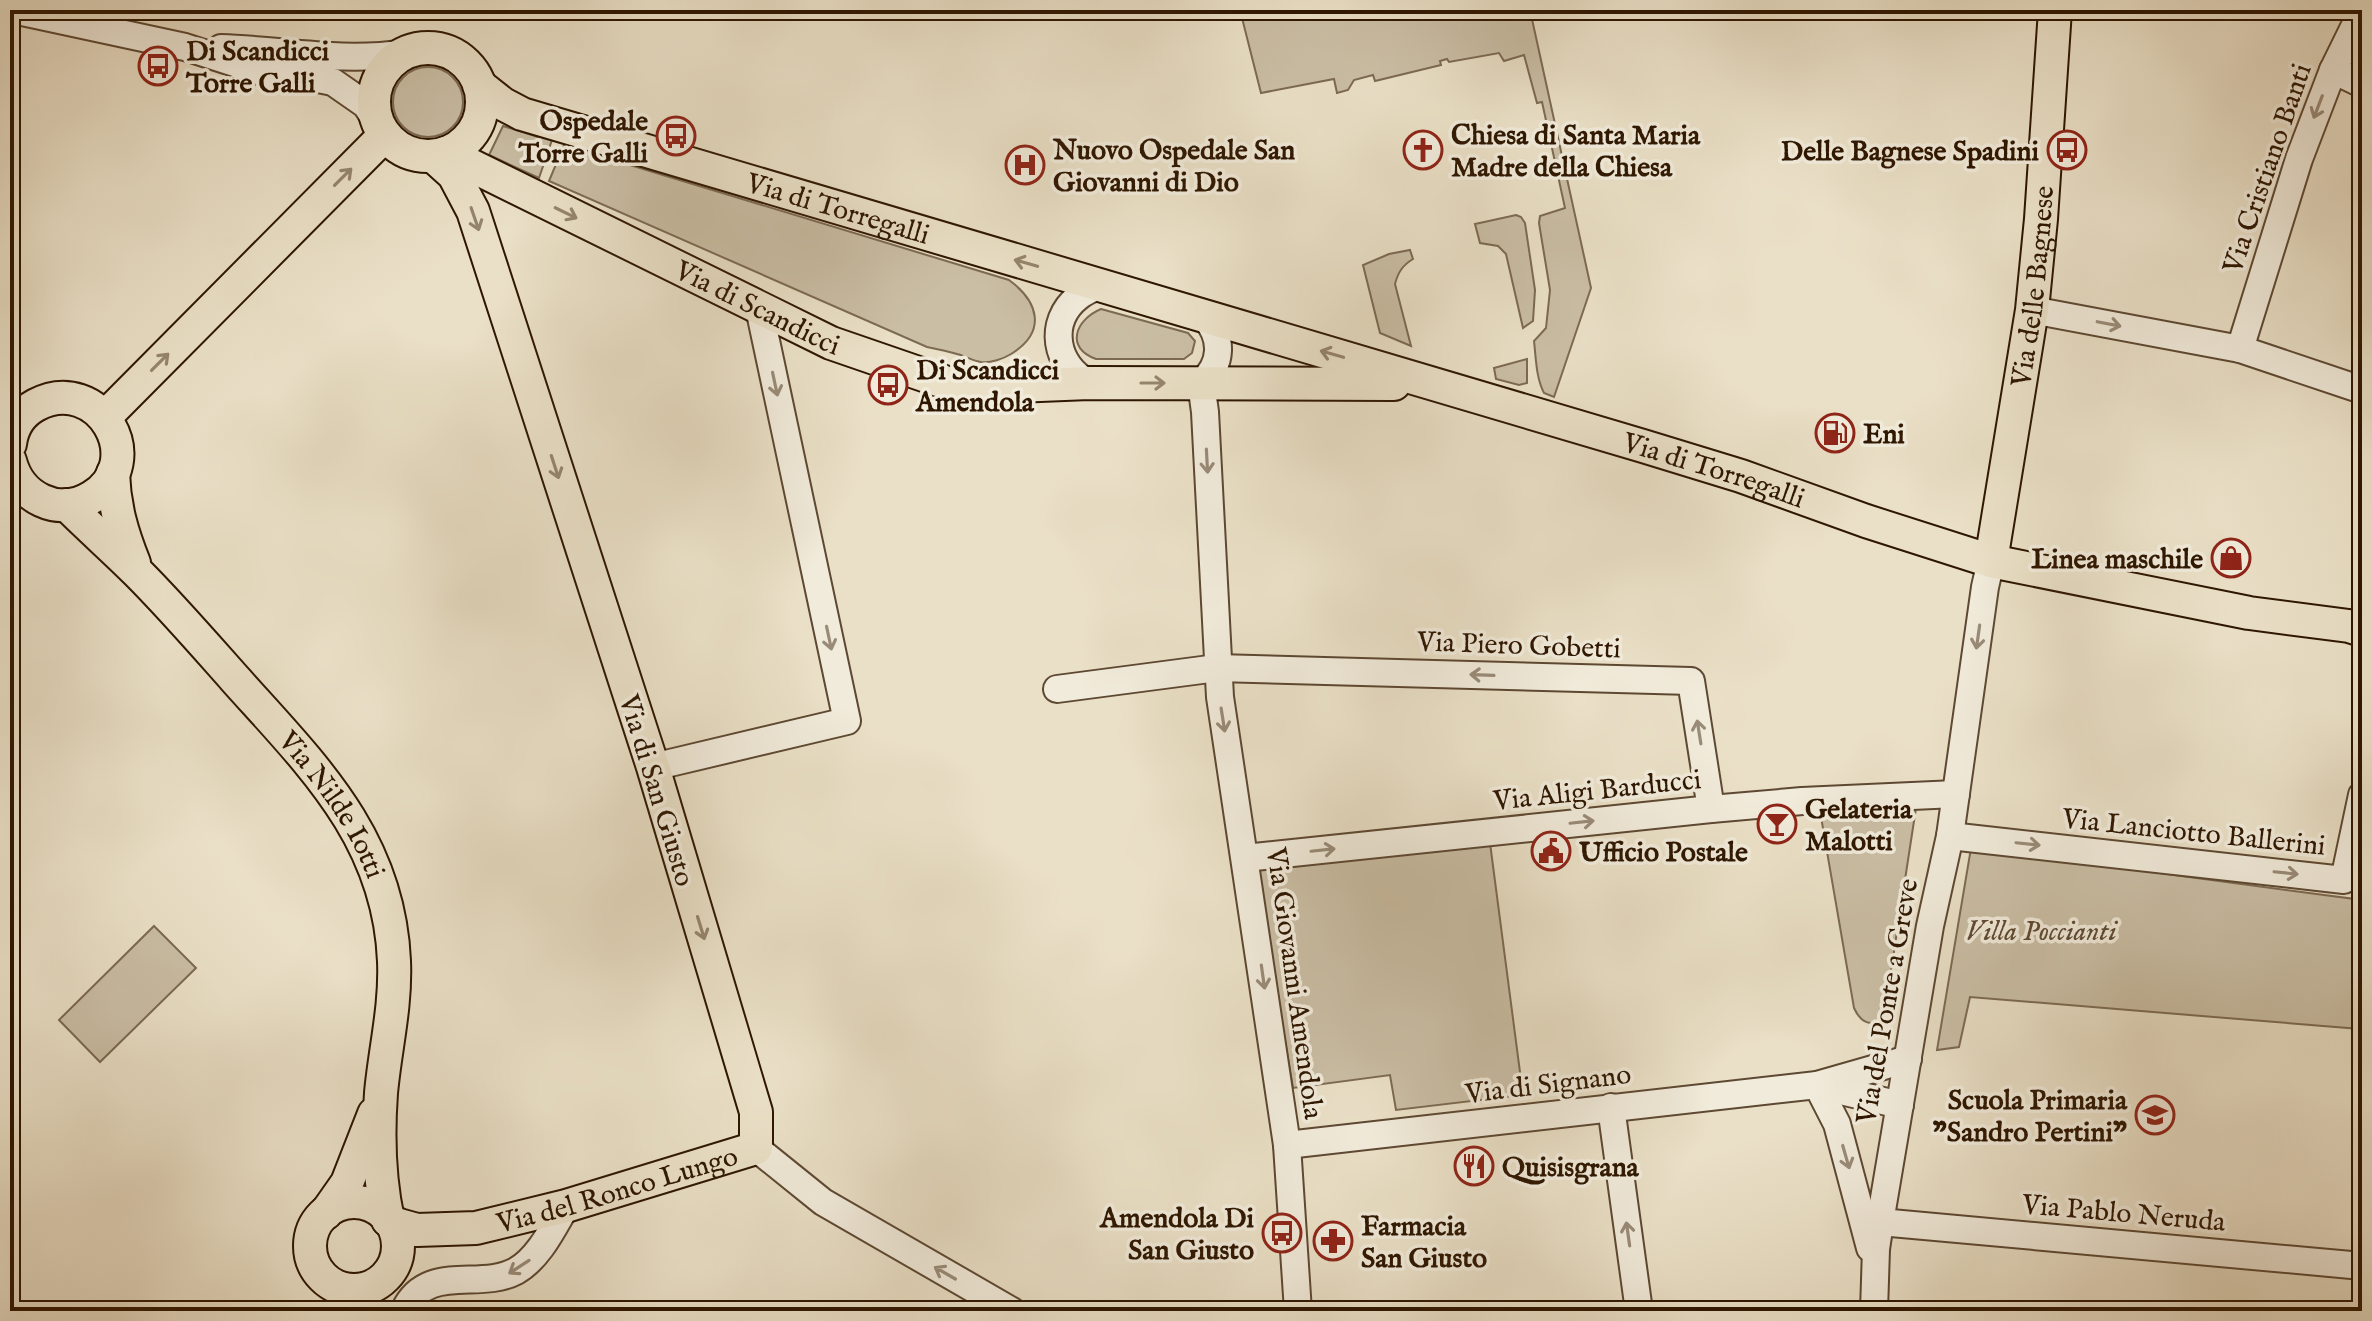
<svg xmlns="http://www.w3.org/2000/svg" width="2372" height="1321" viewBox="0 0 2372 1321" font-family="'IM FELL English',serif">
	<rect width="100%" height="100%" fill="#eae0c7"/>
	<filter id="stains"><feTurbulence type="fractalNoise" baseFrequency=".0025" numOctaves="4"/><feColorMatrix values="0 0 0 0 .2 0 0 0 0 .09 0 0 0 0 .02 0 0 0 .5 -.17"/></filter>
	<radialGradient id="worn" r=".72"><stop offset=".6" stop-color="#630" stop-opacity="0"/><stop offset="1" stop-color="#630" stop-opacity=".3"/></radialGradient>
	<!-- green -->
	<g fill="#cabea5" stroke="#7c6a52" stroke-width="2">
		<path d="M1240,10h290l61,278 -37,109 -10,-4c-8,-15 -8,-35 -10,-52l12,-13 4,-38 -11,-67 1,-7 25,-8 -23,-106 -5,1 -13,-48 -20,6 -5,-8 -50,9 -2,-3 -7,2 1,4 -66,16 -2,-6 -19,5 -6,10 -11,3 -3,-14 -73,14z"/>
		<circle cx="428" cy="102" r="35"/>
		<path d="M503,126l35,11h15l-14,41 -50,-23z"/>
		<path d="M564,145l445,135c30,22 38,52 2,74 -8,5 -20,9 -30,8 -8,-1 -16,-6 -24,-8 -10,-3 -20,-5 -30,-7l-378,-166z"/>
		<path d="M1516,215l5,2 4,6 10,67 -2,31 -10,7 -17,-74 -8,-8 -18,-3 -5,-19z"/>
		<path d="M1410,250l3,9c-10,6 -15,13 -18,25l16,62 -31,-13 -17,-68 26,-11z"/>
		<path d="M1101,309l87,24 7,8 -3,12 -8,6h-88c-31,-11 -21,-39 5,-50z"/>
		<path d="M1527,359v24l-8,2 -23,-6 -2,-11z"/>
		<path d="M1916,808l-31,202 -7,12c-12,4 -19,-3 -24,-14l-33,-191z"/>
		<path d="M1490,843l33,252 -127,15 -6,-35 -97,13 -37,-219z"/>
		<path d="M1971,848l391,52v132l-2,-3 -390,-32 -11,50 -22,3z"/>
		<path d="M154,926l42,42 -96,94 -41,-42z"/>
	</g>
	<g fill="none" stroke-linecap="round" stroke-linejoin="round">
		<defs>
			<g id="minor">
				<path d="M13,10l172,37 93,30 35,1 20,4 33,23 12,19"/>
				<path d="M221,48c62,2 122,15 184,5"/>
				<path d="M2333,70l29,14"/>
				<path d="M2032,310l208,39 122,41"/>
				<path d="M1205,317c18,21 18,47 -4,66l4,29 15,285 67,448 11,166"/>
				<path d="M2240,349l59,-190 34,-89 29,-59"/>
				<path d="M1089,383c-34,-17 -42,-61 -11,-86 7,-6 15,-9 23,-12"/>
				<path d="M1057,689l160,-21 474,13 20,128"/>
				<path d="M653,767l194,-46 -88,-413"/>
				<path d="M1950,836l394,44 18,-85"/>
				<path d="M1245,858l466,-49 91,-8 154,-7"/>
				<path d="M1817,1085l20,39 33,124"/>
				<path d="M1820,1086l80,19"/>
				<path d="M1611,1107l28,204"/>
				<path d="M1287,1145l530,-60 91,-26"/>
				<path d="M756,1148l67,54 189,109"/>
				<path d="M1880,1222l482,44"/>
				<path d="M404,1311c23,-49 75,-20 112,-40 23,-13 37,-43 50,-65"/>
				<path d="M1874,1311l2,-62 4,-27 50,-296 20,-90 35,-249 6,-26"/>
			</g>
			<g id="major">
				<circle cx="428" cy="102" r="54"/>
				<path id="s1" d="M479,85l24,19 19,10 1121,332 98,30 125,45 125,40 258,52 100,13 13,4"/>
				<path id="s2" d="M446,153l385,190 119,41 38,3 101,-4 305,1"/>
				<path d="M105,417l280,-282"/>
				<path d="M10,444c2,-17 11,-31 26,-39 63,-33 114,57 56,92 -34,21 -73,0 -82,-36"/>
				<path d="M113,473c1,33 9,60 21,90"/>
				<path id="s3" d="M67,505c23,23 47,44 70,67 34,34 66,71 98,107 77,86 154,159 159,282 2,46 -9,88 -13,132 -3,42 -2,86 7,127"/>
				<path id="s4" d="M1991,561l41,-251 9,-91 14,-209"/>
				<circle cx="354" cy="1246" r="44"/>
				<path d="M326,1213l21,-30 27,-69"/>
				<path id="s5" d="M388,1220l11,5 18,5 59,-2 90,-22 190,-58v-36l-103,-345 -180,-556 -19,-36 -21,-19"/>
			</g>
		</defs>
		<!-- minor casing -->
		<use href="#minor" stroke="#5d4832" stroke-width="30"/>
		<!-- major casing -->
		<use href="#major" stroke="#2e1600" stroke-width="36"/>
		<!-- minor -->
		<use href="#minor" stroke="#f1ebdb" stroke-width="26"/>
		<!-- major -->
		<use href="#major" stroke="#eae0c7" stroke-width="32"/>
	</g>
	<!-- one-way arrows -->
	<defs><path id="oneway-shaft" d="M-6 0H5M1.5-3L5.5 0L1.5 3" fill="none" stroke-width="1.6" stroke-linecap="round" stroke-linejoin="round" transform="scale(2)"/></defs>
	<g stroke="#998b78">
		<use href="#oneway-shaft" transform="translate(2318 107) rotate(111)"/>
		<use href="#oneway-shaft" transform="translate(2109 324) rotate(11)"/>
		<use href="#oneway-shaft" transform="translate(775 384) rotate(78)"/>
		<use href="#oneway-shaft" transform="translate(1207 461) rotate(87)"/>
		<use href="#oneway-shaft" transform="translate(1978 637) rotate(98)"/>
		<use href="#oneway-shaft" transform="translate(829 638) rotate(78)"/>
		<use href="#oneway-shaft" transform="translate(1482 675) rotate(-178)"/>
		<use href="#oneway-shaft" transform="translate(1223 720) rotate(81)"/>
		<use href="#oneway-shaft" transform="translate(1699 732) rotate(-99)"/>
		<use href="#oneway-shaft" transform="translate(1582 822) rotate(-6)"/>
		<use href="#oneway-shaft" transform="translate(2028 844) rotate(6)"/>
		<use href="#oneway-shaft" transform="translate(1323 850) rotate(-6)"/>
		<use href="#oneway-shaft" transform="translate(2286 873) rotate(6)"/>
		<use href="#oneway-shaft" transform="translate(1263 977) rotate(82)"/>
		<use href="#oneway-shaft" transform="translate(1846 1157) rotate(74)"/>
		<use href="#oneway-shaft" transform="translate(1628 1234) rotate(-98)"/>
		<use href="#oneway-shaft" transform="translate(519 1267) rotate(147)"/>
		<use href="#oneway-shaft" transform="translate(945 1273) rotate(-150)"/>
	</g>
	<g stroke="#95856d">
		<use href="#oneway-shaft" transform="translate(343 177) rotate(-45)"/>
		<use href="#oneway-shaft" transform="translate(566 213) rotate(26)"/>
		<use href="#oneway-shaft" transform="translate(475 219) rotate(71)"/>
		<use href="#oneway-shaft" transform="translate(1026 263) rotate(-164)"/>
		<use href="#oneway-shaft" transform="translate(1332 354) rotate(-164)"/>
		<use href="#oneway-shaft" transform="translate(160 362) rotate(-45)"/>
		<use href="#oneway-shaft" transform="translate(1153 383)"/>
		<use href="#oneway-shaft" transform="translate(555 467) rotate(72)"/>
		<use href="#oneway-shaft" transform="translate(701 928) rotate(73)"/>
	</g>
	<!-- icons -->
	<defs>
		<symbol id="bus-ring" viewBox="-11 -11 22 22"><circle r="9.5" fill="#f1ebdb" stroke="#8f2418" stroke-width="1.5"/><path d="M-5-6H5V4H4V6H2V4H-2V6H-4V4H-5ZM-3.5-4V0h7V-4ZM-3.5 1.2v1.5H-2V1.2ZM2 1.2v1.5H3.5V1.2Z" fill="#8f2418"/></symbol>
		<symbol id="church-ring" viewBox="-11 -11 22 22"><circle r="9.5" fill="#f1ebdb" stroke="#8f2418" stroke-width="1.5"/><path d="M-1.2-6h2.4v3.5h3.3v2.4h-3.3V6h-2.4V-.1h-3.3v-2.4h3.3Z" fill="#8f2418"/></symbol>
		<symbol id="hospital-ring" viewBox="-11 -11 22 22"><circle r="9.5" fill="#f1ebdb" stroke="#8f2418" stroke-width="1.5"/><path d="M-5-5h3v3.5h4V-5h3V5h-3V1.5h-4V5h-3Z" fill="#8f2418"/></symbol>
		<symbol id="fuel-ring" viewBox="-11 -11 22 22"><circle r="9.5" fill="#f1ebdb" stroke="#8f2418" stroke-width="1.5"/><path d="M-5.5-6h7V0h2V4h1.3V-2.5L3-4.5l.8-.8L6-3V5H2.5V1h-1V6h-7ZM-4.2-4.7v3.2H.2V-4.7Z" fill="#8f2418"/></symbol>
		<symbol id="shop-ring" viewBox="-11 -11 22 22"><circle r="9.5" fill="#f1ebdb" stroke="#8f2418" stroke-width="1.5"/><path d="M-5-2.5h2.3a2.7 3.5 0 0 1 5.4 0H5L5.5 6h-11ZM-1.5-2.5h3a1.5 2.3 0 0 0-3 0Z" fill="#8f2418"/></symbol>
		<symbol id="bar-ring" viewBox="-11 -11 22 22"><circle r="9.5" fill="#f1ebdb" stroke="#8f2418" stroke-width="1.5"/><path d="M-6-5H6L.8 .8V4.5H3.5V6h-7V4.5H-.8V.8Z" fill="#8f2418"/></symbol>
		<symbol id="civic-ring" viewBox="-11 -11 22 22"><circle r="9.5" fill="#f1ebdb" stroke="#8f2418" stroke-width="1.5"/><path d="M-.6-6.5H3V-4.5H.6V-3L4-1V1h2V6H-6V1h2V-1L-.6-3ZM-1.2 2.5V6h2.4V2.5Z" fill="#8f2418"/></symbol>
		<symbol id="school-ring" viewBox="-11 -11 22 22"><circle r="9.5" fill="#f1ebdb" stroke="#8f2418" stroke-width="1.5"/><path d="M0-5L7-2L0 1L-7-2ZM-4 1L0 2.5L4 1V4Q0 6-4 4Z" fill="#8f2418"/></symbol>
		<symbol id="restaurant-ring" viewBox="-11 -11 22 22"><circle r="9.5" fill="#f1ebdb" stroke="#8f2418" stroke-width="1.5"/><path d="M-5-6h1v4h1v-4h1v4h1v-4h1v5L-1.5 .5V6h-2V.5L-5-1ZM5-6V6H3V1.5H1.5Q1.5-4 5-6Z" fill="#8f2418"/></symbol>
		<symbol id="pharmacy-ring" viewBox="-11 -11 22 22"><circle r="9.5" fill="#f1ebdb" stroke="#8f2418" stroke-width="1.5"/><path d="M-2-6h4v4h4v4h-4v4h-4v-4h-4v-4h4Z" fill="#8f2418"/></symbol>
	</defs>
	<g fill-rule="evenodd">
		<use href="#bus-ring" x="136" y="44" width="44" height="44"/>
		<use href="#bus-ring" x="654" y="114" width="44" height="44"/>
		<use href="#church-ring" x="1401" y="128" width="44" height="44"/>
		<use href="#bus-ring" x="2045" y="128" width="44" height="44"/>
		<use href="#hospital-ring" x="1003" y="143" width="44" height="44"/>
		<use href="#bus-ring" x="866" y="363" width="44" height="44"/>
		<use href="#fuel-ring" x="1813" y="411" width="44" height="44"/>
		<use href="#shop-ring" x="2209" y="536" width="44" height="44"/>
		<use href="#bar-ring" x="1755" y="802" width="44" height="44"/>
		<use href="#civic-ring" x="1529" y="829" width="44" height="44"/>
		<use href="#school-ring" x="2133" y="1093" width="44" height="44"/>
		<use href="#restaurant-ring" x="1452" y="1144" width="44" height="44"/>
		<use href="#bus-ring" x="1260" y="1211" width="44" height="44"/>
		<use href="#pharmacy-ring" x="1311" y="1219" width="44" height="44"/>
	</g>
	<g text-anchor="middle" stroke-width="7" stroke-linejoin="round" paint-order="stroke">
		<!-- poi labels -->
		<g font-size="28" font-weight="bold" fill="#2e1600" stroke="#f1ebdb" text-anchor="start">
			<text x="186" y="60">Di Scandicci<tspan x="186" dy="32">Torre Galli</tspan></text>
			<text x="648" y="130" text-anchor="end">Ospedale<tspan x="648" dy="32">Torre Galli</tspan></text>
			<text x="1451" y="144">Chiesa di Santa Maria<tspan x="1451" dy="32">Madre della Chiesa</tspan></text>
			<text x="1053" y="159">Nuovo Ospedale San<tspan x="1053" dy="32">Giovanni di Dio</tspan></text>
			<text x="2039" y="160" text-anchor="end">Delle Bagnese Spadini</text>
			<text x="916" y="379">Di Scandicci<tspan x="916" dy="32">Amendola</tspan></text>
			<text x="1863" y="443">Eni</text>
			<text x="2203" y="568" text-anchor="end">Linea maschile</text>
			<text x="1805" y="818">Gelateria<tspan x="1805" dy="32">Malotti</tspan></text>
			<text x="1579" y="861">Ufficio Postale</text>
			<text x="2127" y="1109" text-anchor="end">Scuola Primaria<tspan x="2127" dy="32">"Sandro Pertini"</tspan></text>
			<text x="1502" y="1176">Quisisgrana</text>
			<text x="1254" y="1227" text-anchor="end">Amendola Di<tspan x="1254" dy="32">San Giusto</tspan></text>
			<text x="1361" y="1235">Farmacia<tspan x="1361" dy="32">San Giusto</tspan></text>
		</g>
		<!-- street labels -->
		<g font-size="28" fill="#2e1600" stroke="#f1ebdb">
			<text transform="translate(2266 168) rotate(-71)" y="10">Via Cristiano Banti</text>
			<text dy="10" stroke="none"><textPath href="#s1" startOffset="382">Via di Torregalli</textPath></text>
			<text dy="10" stroke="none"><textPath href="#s4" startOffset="278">Via delle Bagnese</textPath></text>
			<text dy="10" stroke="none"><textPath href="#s2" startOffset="348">Via di Scandicci</textPath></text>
			<text dy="10" stroke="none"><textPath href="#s1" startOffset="1296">Via di Torregalli</textPath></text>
			<text transform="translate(1519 644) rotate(2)" y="10">Via Piero Gobetti</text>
			<text transform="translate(1597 789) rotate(-6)" y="10">Via Aligi Barducci</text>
			<text transform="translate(658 790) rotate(73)" y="10">Via di San Giusto</text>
			<text dy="10" stroke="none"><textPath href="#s3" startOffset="402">Via Nilde Iotti</textPath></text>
			<text transform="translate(2194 831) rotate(6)" y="10">Via Lanciotto Ballerini</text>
			<text transform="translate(1296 983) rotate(82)" y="10">Via Giovanni Amendola</text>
			<text transform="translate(1886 1001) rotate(-80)" y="10">Via del Ponte a Greve</text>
			<text transform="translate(1548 1083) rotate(-7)" y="10">Via di Signano</text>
			<text dy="10" stroke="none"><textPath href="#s5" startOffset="236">Via del Ronco Lungo</textPath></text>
			<text transform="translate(2124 1212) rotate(5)" y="10">Via Pablo Neruda</text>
		</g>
		<!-- park labels -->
		<g font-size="28" font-style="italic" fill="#5d4832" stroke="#f1ebdb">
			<text x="2041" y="940">Villa Poccianti</text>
		</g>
	</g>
	<!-- margin -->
	<rect width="2372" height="1321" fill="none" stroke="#eae0c7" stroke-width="40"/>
	<rect x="12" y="12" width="2348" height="1297" fill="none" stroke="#2e1600" stroke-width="4"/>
	<rect x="20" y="20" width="2332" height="1281" fill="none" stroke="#2e1600" stroke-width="2"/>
	<rect width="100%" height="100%" filter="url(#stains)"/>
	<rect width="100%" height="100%" fill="url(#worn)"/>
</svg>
